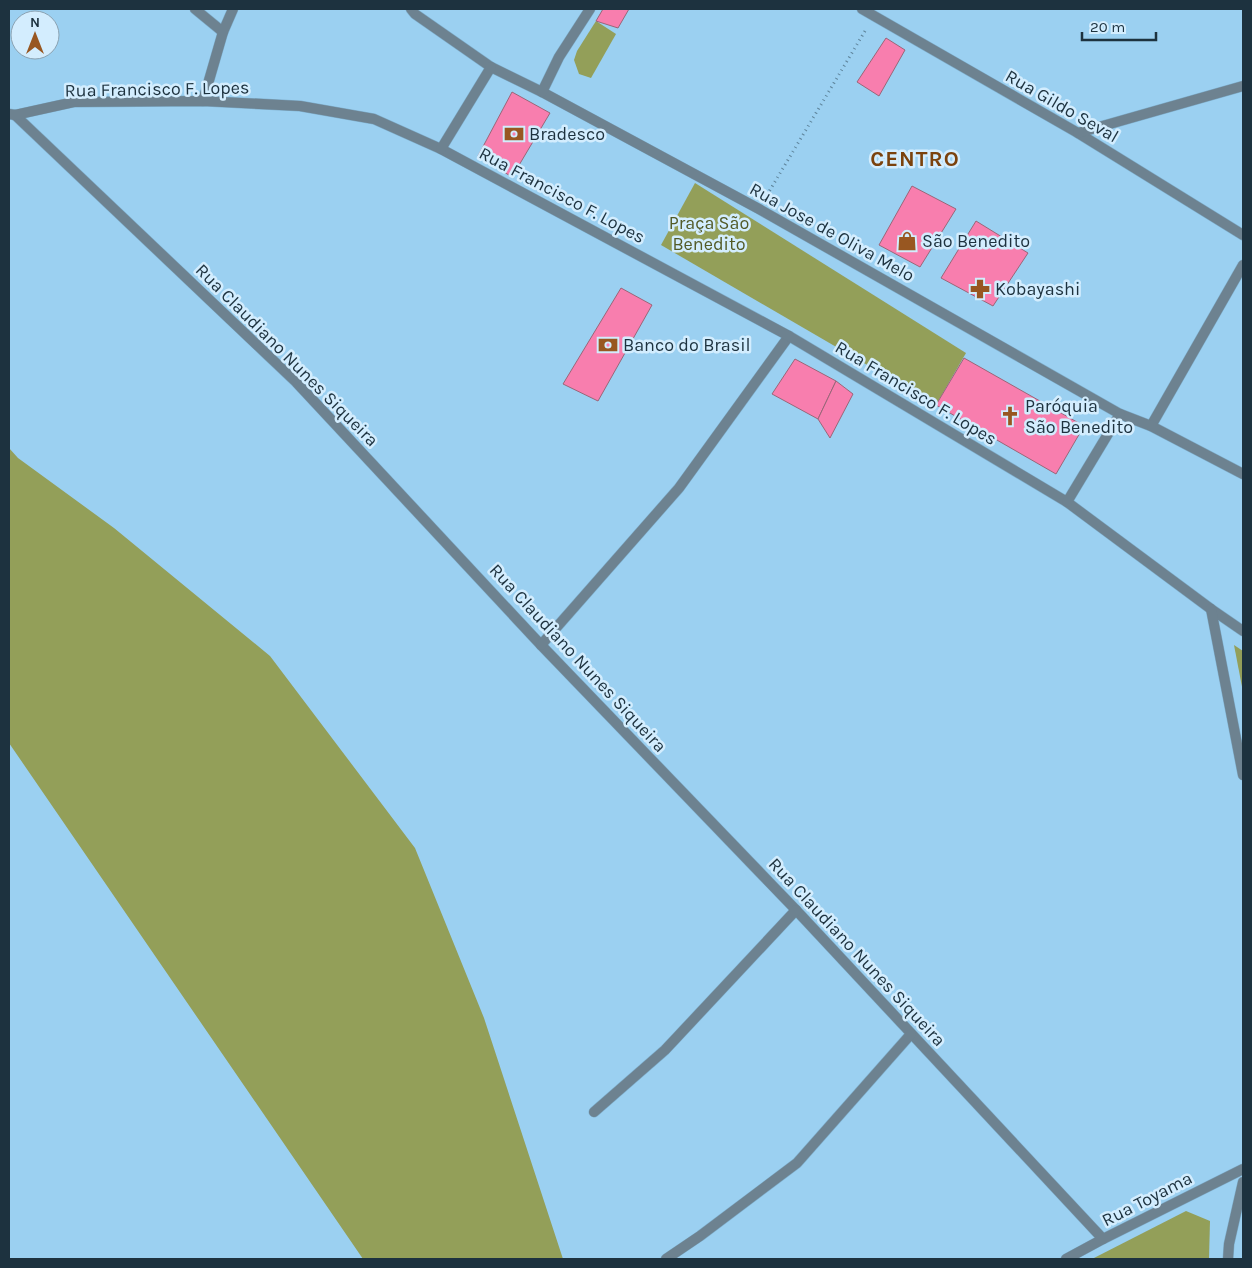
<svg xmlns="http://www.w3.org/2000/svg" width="1252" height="1268" viewBox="0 0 1252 1268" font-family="Karla,sans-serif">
	<rect width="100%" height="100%" fill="#9bd0f1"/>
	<!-- green -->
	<g fill="#939f59">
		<path d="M596,21l20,13 -25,44 -12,-4 -5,-14 3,-9z"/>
		<path d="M695,183l271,170 -30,52 -275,-160z"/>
		<path d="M9,448l9,10 96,70 156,128 145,192 69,170 79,241h-200l-354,-516z"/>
		<path d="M1234,645l9,6v41z"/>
		<path d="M1186,1211l24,10 -1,38h-117z"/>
	</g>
	<!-- building -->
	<g fill="#f87eae" stroke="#9a6678">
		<path d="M603,9h26l-11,19 -22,-7z"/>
		<path d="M886,38l19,12 -26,46 -22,-14z"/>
		<path d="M512,92l38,21 -38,64 -34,-21z"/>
		<path d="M912,186l44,23 -36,58 -41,-22z"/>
		<path d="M976,221l52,32 -35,53 -52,-28z"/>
		<path d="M621,288l31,17 -54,96 -35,-17z"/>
		<path d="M964,358l120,68 -28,48 -120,-69z"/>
		<path d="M795,359l41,22 -18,38 -46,-25z"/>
		<path d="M836,381l17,13 -23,44 -12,-19z"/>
	</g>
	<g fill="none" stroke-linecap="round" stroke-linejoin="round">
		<defs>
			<g id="minor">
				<path d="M195,9l28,23"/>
				<path d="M862,9l216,124 165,102"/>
				<path d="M203,101l20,-69 10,-23"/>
				<path d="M15,115l281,267 245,263 255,265 307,329"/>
				<path d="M1078,133l165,-47"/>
				<path d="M1151,426l92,-161"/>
				<path d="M541,645l138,-157 110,-152"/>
				<path d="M594,1112l71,-62 131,-140"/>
				<path d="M666,1259l34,-23 97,-73 114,-129"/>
				<path d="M1066,1259l37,-20 140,-70"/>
			</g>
			<g id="tertiary">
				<path d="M411,9l4,5 76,53 51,25 217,117 361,205 31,12 92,48"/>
				<path d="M542,92l17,-35 31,-48"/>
				<path d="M9,114l6,1 59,-13 129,-1 97,5 74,13 67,30 348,187 278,166 144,107 32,22"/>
				<path d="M441,149l50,-82"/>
				<path d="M1067,502l53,-88"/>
				<path d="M1211,609l32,166"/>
				<path d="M1228,1259l1,-15 14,-62"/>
			</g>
		</defs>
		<!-- minor casing -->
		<use href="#minor" stroke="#7fadca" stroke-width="11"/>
		<!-- tertiary casing -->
		<use href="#tertiary" stroke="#7fadca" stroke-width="11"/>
		<!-- path -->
		<path stroke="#5e849b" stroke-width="3" stroke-dasharray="1 4" stroke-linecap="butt" d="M767,195l98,-164"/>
		<!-- minor -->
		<use href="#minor" stroke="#6d8290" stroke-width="10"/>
		<!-- tertiary -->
		<use href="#tertiary" stroke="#6d8290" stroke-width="10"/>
	</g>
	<!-- icons -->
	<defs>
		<symbol id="bank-bare" viewBox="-9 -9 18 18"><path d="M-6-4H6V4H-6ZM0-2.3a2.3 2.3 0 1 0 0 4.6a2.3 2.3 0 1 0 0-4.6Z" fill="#985721" stroke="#d3edfe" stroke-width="2.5" paint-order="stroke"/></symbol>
		<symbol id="shop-bare" viewBox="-9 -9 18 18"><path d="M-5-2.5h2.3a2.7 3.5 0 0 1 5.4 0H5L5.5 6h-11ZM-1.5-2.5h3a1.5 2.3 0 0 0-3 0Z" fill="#985721" stroke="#d3edfe" stroke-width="2.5" paint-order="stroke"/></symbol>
		<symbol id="pharmacy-bare" viewBox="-9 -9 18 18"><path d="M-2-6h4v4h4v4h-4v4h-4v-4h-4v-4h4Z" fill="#985721" stroke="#d3edfe" stroke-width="2.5" paint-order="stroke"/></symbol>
		<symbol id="church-bare" viewBox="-9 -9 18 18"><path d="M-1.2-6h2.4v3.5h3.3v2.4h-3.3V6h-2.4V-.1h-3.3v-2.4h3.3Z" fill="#985721" stroke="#d3edfe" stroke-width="2.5" paint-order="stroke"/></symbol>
	</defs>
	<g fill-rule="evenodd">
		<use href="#bank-bare" x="500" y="120" width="28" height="28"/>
		<use href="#shop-bare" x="893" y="227" width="28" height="28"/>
		<use href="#pharmacy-bare" x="966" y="275" width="28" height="28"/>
		<use href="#bank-bare" x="594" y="331" width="28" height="28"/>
		<use href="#church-bare" x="996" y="402" width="28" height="28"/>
	</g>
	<g text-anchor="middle" stroke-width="5" stroke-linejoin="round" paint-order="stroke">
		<!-- street labels -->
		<g font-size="18" fill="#1d323f" stroke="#d3edfe">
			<text transform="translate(157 89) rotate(-1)" y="6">Rua Francisco F. Lopes</text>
			<text transform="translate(1062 106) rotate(30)" y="6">Rua Gildo Seval</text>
			<text transform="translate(562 195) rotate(28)" y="6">Rua Francisco F. Lopes</text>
			<text transform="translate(832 232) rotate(29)" y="6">Rua Jose de Oliva Melo</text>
			<text transform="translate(287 355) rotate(45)" y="6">Rua Claudiano Nunes Siqueira</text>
			<text transform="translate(916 393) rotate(31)" y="6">Rua Francisco F. Lopes</text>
			<text transform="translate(578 658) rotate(47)" y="6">Rua Claudiano Nunes Siqueira</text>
			<text transform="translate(857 952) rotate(47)" y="6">Rua Claudiano Nunes Siqueira</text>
			<text transform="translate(1147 1199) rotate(-27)" y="6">Rua Toyama</text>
		</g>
		<!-- poi labels -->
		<g font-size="18" fill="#1d323f" stroke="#d3edfe" text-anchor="start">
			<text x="529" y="140">Bradesco</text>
			<text x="922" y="247">São Benedito</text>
			<text x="995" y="295">Kobayashi</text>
			<text x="623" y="351">Banco do Brasil</text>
			<text x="1025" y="412">Paróquia<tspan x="1025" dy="21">São Benedito</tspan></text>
		</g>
		<!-- park labels -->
		<g font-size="18" fill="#525a27" stroke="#d3edfe">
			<text x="709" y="229">Praça São<tspan x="709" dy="21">Benedito</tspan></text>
		</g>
		<!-- district labels -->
		<g font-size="22" font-weight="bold" letter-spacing="1" fill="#7b420d" stroke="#d3edfe">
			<text x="915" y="166">CENTRO</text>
		</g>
	</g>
	<!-- border -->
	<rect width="1252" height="1268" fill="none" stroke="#1d323f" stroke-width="20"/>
	<!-- north arrow -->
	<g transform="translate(35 35)"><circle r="24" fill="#d3edfe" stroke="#8aa2b2"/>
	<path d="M0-4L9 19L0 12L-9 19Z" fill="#985721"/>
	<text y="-8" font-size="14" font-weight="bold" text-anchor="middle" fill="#1d323f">N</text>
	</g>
	<!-- scale -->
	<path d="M1082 32v8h74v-8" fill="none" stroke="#1d323f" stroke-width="2.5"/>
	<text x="1090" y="32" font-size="15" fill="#1d323f" stroke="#d3edfe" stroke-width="4" paint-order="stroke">20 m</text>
</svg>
